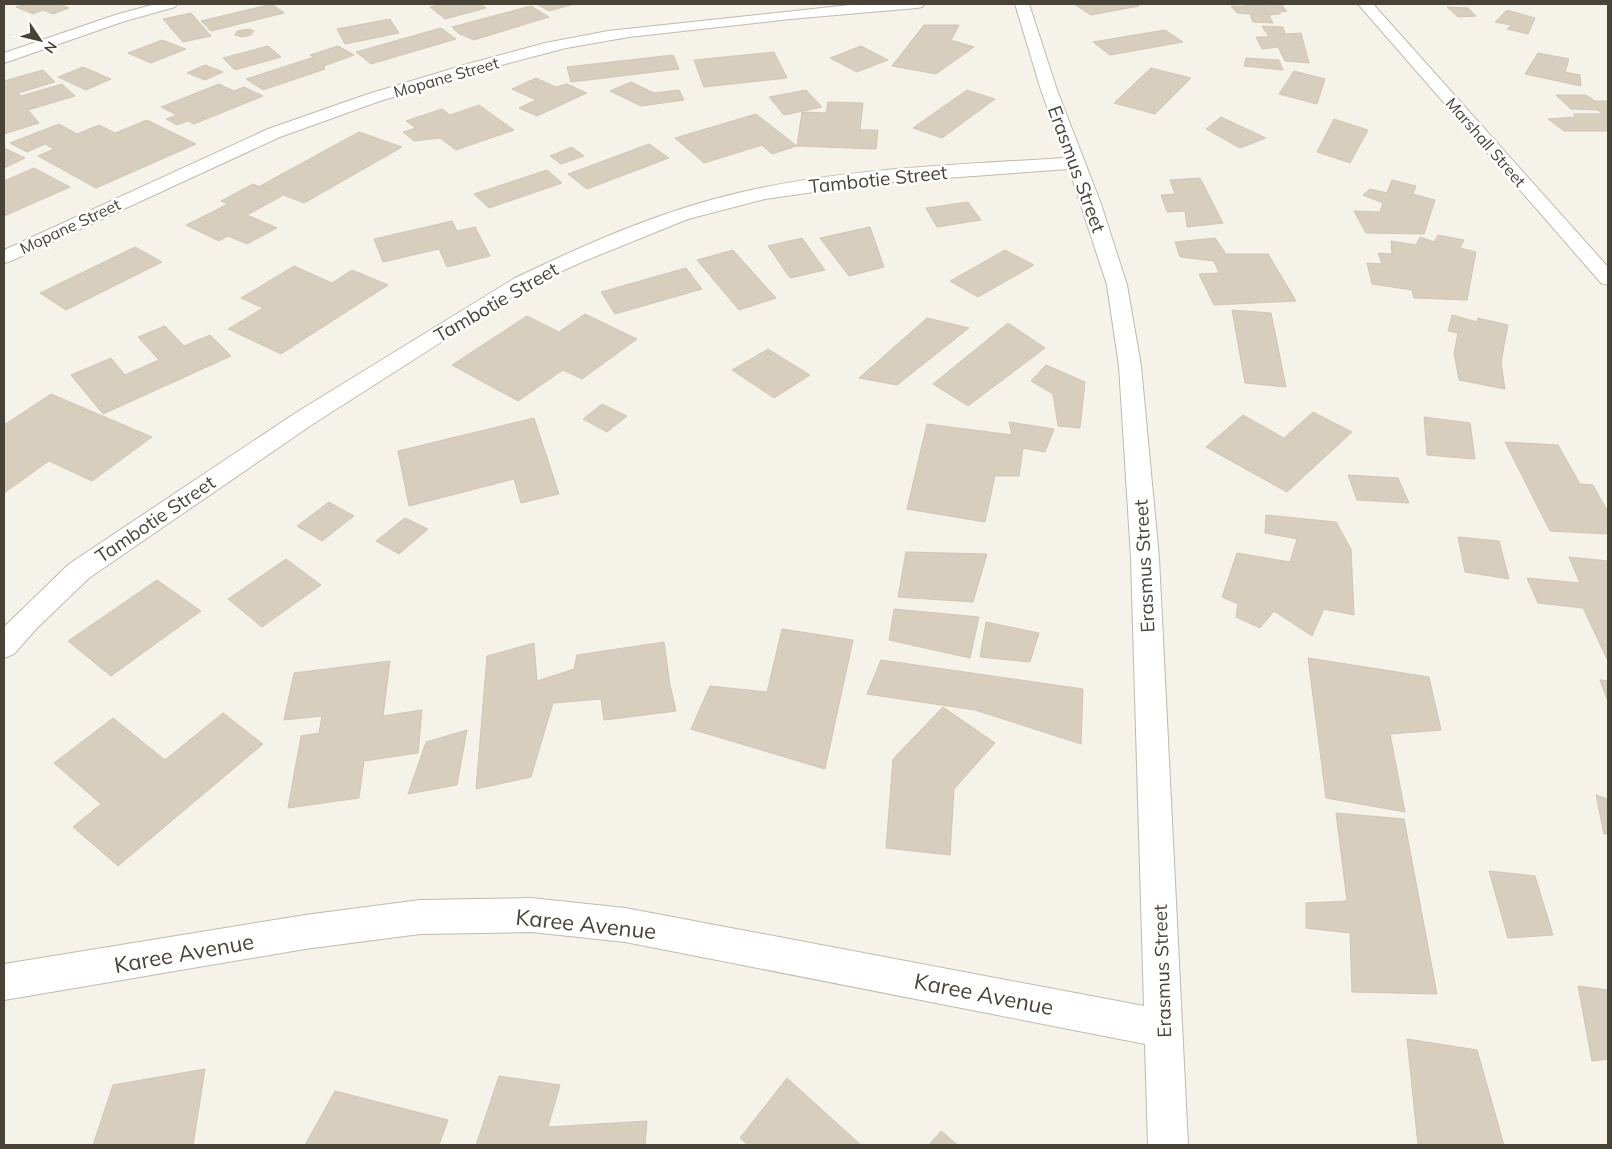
<svg xmlns="http://www.w3.org/2000/svg" width="1612" height="1149" viewBox="0 0 1612 1149" font-family="Mulish,sans-serif">
	<rect width="100%" height="100%" fill="#f5f2e9"/>
	<!-- building -->
	<g fill="#d7cebe" stroke="#d2c6b1">
		<path d="M27,4h33l9,4 -16,6 -10,-4 -10,4 -17,-7z"/>
		<path d="M272,4l12,9 -73,18 -10,-10z"/>
		<path d="M443,4h37l6,4 -41,11 -15,-12z"/>
		<path d="M537,4h37l-25,7z"/>
		<path d="M1074,4h61l4,2 -48,9z"/>
		<path d="M1242,4l40,1 5,6 -7,1v2l-11,1 4,8 -20,-1 -3,-8 -13,-1 -6,-7 15,1z"/>
		<path d="M531,6l18,11 -75,23 -16,-7 -6,-6z"/>
		<path d="M1447,7l21,1 8,8 -18,1z"/>
		<path d="M1507,10l28,8 -7,16 -21,-5 4,-4 -16,-3z"/>
		<path d="M191,13l20,23 -28,6 -20,-23z"/>
		<path d="M390,19l9,14 -54,11 -8,-15z"/>
		<path d="M924,25h35l-8,15 23,7 -38,27 -44,-8z"/>
		<path d="M1262,26l21,1 2,7 16,-1 8,30 -24,-2 -7,-14 -16,2 -6,-12h13z"/>
		<path d="M441,28l15,11 -85,25 -15,-12z"/>
		<path d="M249,29l5,2 -3,4 -9,2 -7,-2 2,-4z"/>
		<path d="M1165,30l18,12 -73,13 -17,-13z"/>
		<path d="M162,40l24,9 -35,14 -23,-10z"/>
		<path d="M268,46l13,11 -46,13 -12,-12z"/>
		<path d="M338,46l16,9 -30,11 1,3 -62,21 -17,-11 68,-22 -4,-2z"/>
		<path d="M861,46l27,14 -31,12 -27,-14z"/>
		<path d="M774,52l13,26 -83,9 -10,-27z"/>
		<path d="M1538,53l31,6 -4,13 15,3 1,11 -56,-12z"/>
		<path d="M673,55l6,14 -108,13 -4,-15z"/>
		<path d="M1246,58l33,2 4,10 -39,-4z"/>
		<path d="M205,65l18,7 -18,8 -18,-7z"/>
		<path d="M83,67l28,12 -25,11 -28,-13z"/>
		<path d="M1151,68l40,10 -36,36 -41,-11z"/>
		<path d="M43,70l12,12 -37,11 3,3 41,-12 13,12 -47,14 11,13 -35,11v-53z"/>
		<path d="M1294,71l31,8 -8,25 -38,-10z"/>
		<path d="M536,78l20,9 11,-3 20,9 -50,23 -18,-8 17,-8 -24,-11z"/>
		<path d="M631,82l23,11 25,-3 5,10 -43,6 -31,-15z"/>
		<path d="M219,84l15,7 10,-4 19,9 -69,28 -6,-3 -11,4 -11,-6 11,-4 -16,-8z"/>
		<path d="M806,90l16,17 -38,8 -15,-18z"/>
		<path d="M967,90l28,9 -53,39 -29,-10z"/>
		<path d="M1556,95h30l9,6h13v30h-44l-16,-12 28,-2 -3,-3h29l-4,-4 -27,-1z"/>
		<path d="M828,102l35,1 -3,27h18l-2,19 -79,-3 5,-34 24,1z"/>
		<path d="M479,105l35,25 -58,20 -16,-12 -26,3 -11,-9 13,-4 -10,-7 36,-12 8,6z"/>
		<path d="M756,114l41,32 -25,8 -10,-9 -58,18 -29,-25z"/>
		<path d="M1221,117l45,21 -26,10 -34,-19z"/>
		<path d="M1334,119l34,11 -18,33 -33,-11z"/>
		<path d="M147,120l49,24 -100,44 -58,-32 16,-7 -9,-5 -18,8 -17,-9 49,-19 18,10 22,-9 16,8z"/>
		<path d="M359,132l43,15 -98,56 -44,-17z"/>
		<path d="M649,144l20,14 -82,31 -19,-15z"/>
		<path d="M572,147l12,9 -23,8 -11,-8z"/>
		<path d="M4,148l21,10 -21,10z"/>
		<path d="M34,168l36,19 -66,29v-35z"/>
		<path d="M547,170l15,13 -73,25 -15,-14z"/>
		<path d="M1200,178l23,45 -36,4 -2,-16 -18,1 -6,-17 14,-1 -5,-14z"/>
		<path d="M1392,180l24,6 -3,8 22,6 -11,34 -58,-1 -12,-22 26,1 3,-9 -20,-8 7,-6 17,4z"/>
		<path d="M253,184l29,12 -35,19 30,13 -30,16 -19,-8 -9,5 -33,-16 42,-21 -7,-3z"/>
		<path d="M968,202l13,18 -44,7 -11,-19z"/>
		<path d="M452,221l5,10 18,-4 15,29 -43,11 -8,-18 -56,13 -9,-23z"/>
		<path d="M870,227l14,40 -35,9 -29,-38z"/>
		<path d="M1438,235l26,5 -4,8 16,4 -9,48 -53,-2 -2,-8 -40,-6 -5,-21 15,1 -4,-11 14,1 -1,-13 25,4 4,-8 14,5z"/>
		<path d="M802,238l23,32 -35,8 -22,-32z"/>
		<path d="M1215,238l11,16h42l28,47 -82,4 -15,-31 20,-1 -5,-12 -34,-4 -5,-15z"/>
		<path d="M135,247l27,15 -96,48 -26,-17z"/>
		<path d="M733,250l43,48 -37,12 -42,-50z"/>
		<path d="M1005,250l29,15 -56,32 -28,-16z"/>
		<path d="M294,266l38,17 20,-13 36,15 -107,69 -53,-25 35,-21 -22,-10z"/>
		<path d="M686,268l16,21 -87,25 -14,-22z"/>
		<path d="M1232,310l39,3 15,74 -41,-4z"/>
		<path d="M585,314l52,25 -55,40 -19,-9 -45,31 -66,-36 75,-49 32,16z"/>
		<path d="M1452,315l25,7 1,-4 30,7 -7,37 4,27 -46,-9 -5,-27 4,-20 -10,-2z"/>
		<path d="M927,318l42,10 -72,57 -38,-7z"/>
		<path d="M1008,323l37,25 -77,58 -35,-22z"/>
		<path d="M165,326l19,20 26,-11 21,21 -128,58 -32,-39 40,-17 14,17 34,-15 -21,-23z"/>
		<path d="M768,349l42,26 -36,23 -42,-28z"/>
		<path d="M1046,365l39,17 -5,46 -22,-2 -5,-32 -22,-13z"/>
		<path d="M51,394l101,43 -60,44 -43,-20 -45,32v-68z"/>
		<path d="M602,404l25,12 -20,16 -24,-13z"/>
		<path d="M1313,412l39,20 -65,60 -81,-45 37,-32 41,23z"/>
		<path d="M1424,417l46,6 5,36 -48,-4z"/>
		<path d="M534,418l25,76 -38,9 -7,-24 -105,27 -11,-55z"/>
		<path d="M1009,422l45,7 -9,23 -22,-4 -4,28h-24l-10,46 -78,-13 20,-85 85,11z"/>
		<path d="M1505,442l53,3 22,39 13,1 15,27v22l-58,-3z"/>
		<path d="M1348,475l50,3 11,25 -52,-3z"/>
		<path d="M329,502l25,14 -32,25 -25,-15z"/>
		<path d="M1266,515l70,7 15,27 3,66 -30,-6 -12,27 -38,-25 -14,17 -24,-11 2,-13 -16,-7 15,-44 53,9 7,-23 -32,-6z"/>
		<path d="M405,518l23,11 -29,25 -23,-13z"/>
		<path d="M1458,537l41,4 10,38 -44,-7z"/>
		<path d="M906,552l81,2 -14,48 -75,-5z"/>
		<path d="M1569,557l39,4v100l-25,-53 -45,-5 -11,-25 53,5z"/>
		<path d="M286,559l35,26 -59,42 -34,-28z"/>
		<path d="M157,580l44,31 -90,65 -43,-35z"/>
		<path d="M894,609l85,8 -9,41 -81,-18z"/>
		<path d="M986,622l53,11 -9,29 -50,-5z"/>
		<path d="M782,629l71,11 -28,129 -134,-40 19,-43 57,6z"/>
		<path d="M664,642l6,43 6,26 -72,9 -3,-21 -48,4 -22,74 -55,12 11,-133 47,-13 3,38 37,-12 3,-14z"/>
		<path d="M1308,658l121,19 12,53 -51,4 15,78 -79,-14z"/>
		<path d="M881,660l202,29 -2,55 -106,-34 -108,-16z"/>
		<path d="M390,661l-7,55 39,-6 -4,43 -54,8 -5,37 -71,10 13,-72 18,-3 3,-17 -38,4 10,-47z"/>
		<path d="M1600,680l8,1v21z"/>
		<path d="M943,707l52,36 -41,46 -4,66 -64,-7 7,-89z"/>
		<path d="M223,713l40,31 -145,122 -45,-39 28,-23 -47,-41 59,-45 52,42z"/>
		<path d="M467,730l-10,55 -49,9 18,-52z"/>
		<path d="M1596,795l12,4v35h-4z"/>
		<path d="M1336,813l68,6 33,175 -85,-2 -2,-59 -44,-5v-25l41,-2z"/>
		<path d="M1489,871l46,5 18,59 -45,3z"/>
		<path d="M1578,986l30,4v69l-16,2z"/>
		<path d="M1407,1039l70,11 27,95h-86z"/>
		<path d="M205,1069l-12,76h-100l20,-60z"/>
		<path d="M499,1076l61,9 -12,42 99,-6 -2,24h-169z"/>
		<path d="M787,1078l74,67h-113l-8,-7z"/>
		<path d="M335,1091l113,29 -9,25h-134z"/>
		<path d="M941,1131l17,14h-29z"/>
	</g>
	<g fill="none" stroke-linecap="round" stroke-linejoin="round">
		<defs>
			<g id="minor">
				<path d="M155,4h22l-2,3 -50,14 -121,42v-10l111,-38z"/>
				<path d="M859,4h65l-2,3 -5,1 -127,11 -161,18 -63,11 -84,22 -102,31 -100,36 -269,124 -7,2v-13l264,-121 100,-35 103,-31 74,-20 63,-12z"/>
				<path d="M1015,4h14l28,86 44,114 26,81 14,81 18,192 29,587h-40l-3,-101 -520,-102 -94,-10 -111,2 -115,15 -301,51v-36l301,-49 115,-15 111,-2 94,10 519,98 -13,-448 -12,-192 -12,-81 -38,-116 -192,14 -112,16 -77,20 -106,43 -53,24 -216,138 -224,154 -52,50 -23,26 -10,4v-31l65,-63 228,-152 218,-134c71,-34 145,-67 223,-85 106,-25 218,-28 327,-35l-24,-68z"/>
				<path d="M1358,4h15l235,263v18l-7,-2z"/>
			</g>
		</defs>
		<!-- minor casing -->
		<use href="#minor" stroke="#c1baac" stroke-width="2"/>
		<!-- minor -->
		<use href="#minor" fill="#fff" fill-rule="evenodd"/>
	</g>
	<g text-anchor="middle" stroke-width="5" stroke-linejoin="round" paint-order="stroke">
		<!-- far-street labels -->
		<g font-size="16" fill="#494337" stroke="#fff">
			<text transform="translate(446 77) rotate(-16)" y="6">Mopane Street</text>
			<text transform="translate(1486 142) rotate(49)" y="6">Marshall Street</text>
			<text transform="translate(70 226) rotate(-25)" y="6">Mopane Street</text>
		</g>
		<!-- street labels -->
		<g font-size="19" fill="#494337" stroke="#fff">
			<text transform="translate(1077 169) rotate(70)" y="7">Erasmus Street</text>
			<text transform="translate(878 179) rotate(-6)" y="7">Tambotie Street</text>
			<text transform="translate(496 302) rotate(-30)" y="7">Tambotie Street</text>
			<text transform="translate(155 519) rotate(-34)" y="7">Tambotie Street</text>
			<text transform="translate(1144 566) rotate(-93)" y="7">Erasmus Street</text>
			<text transform="translate(1162 971) rotate(-92)" y="7">Erasmus Street</text>
		</g>
		<!-- near-street labels -->
		<g font-size="22" fill="#494337" stroke="#fff">
			<text transform="translate(586 924) rotate(6)" y="8">Karee Avenue</text>
			<text transform="translate(184 953) rotate(-10)" y="8">Karee Avenue</text>
			<text transform="translate(984 994) rotate(11)" y="8">Karee Avenue</text>
		</g>
	</g>
	<!-- border -->
	<rect width="1612" height="1149" fill="none" stroke="#494337" stroke-width="10"/>
	<!-- north arrow -->
	<g transform="translate(40 40) rotate(125)" stroke="#ffffff" stroke-width="4" paint-order="stroke">
	<path d="M0-4L9 19L0 12L-9 19Z" fill="#494337"/>
	<text y="-8" font-size="14" font-weight="bold" text-anchor="middle" fill="#494337">N</text>
	</g>
</svg>
